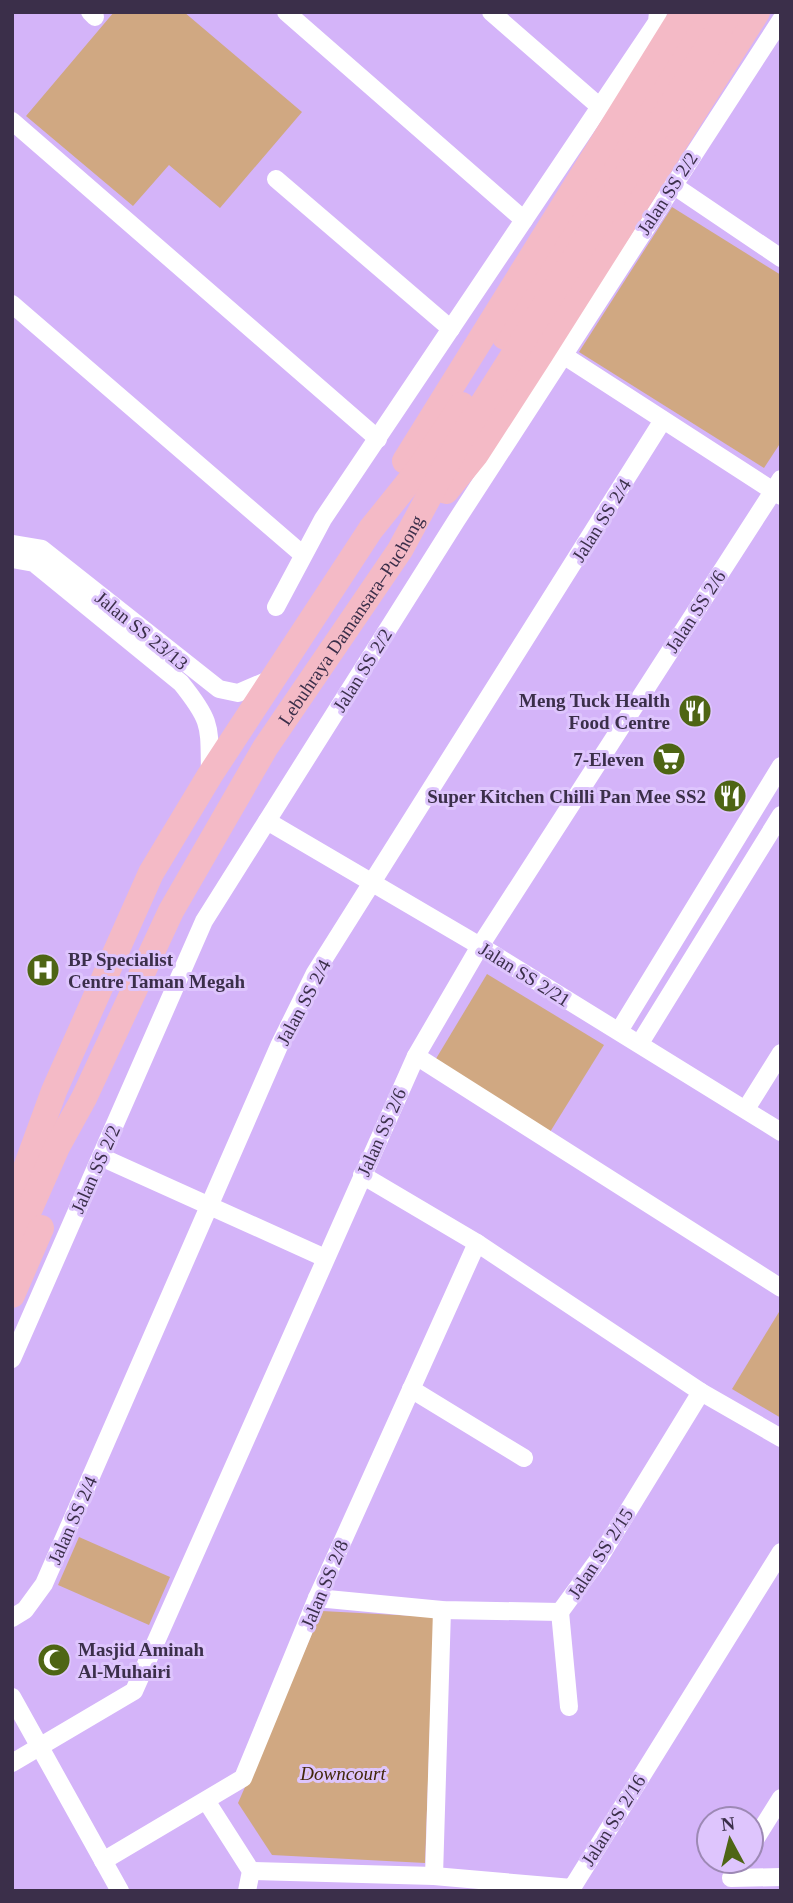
<svg xmlns="http://www.w3.org/2000/svg" width="793" height="1903" viewBox="0 0 793 1903" font-family="Georgia,serif">
	<rect width="100%" height="100%" fill="#d4b4f9"/>
	<!-- green -->
	<g fill="#d0a882">
		<path d="M114,12h70l118,100 -82,96 -51,-43 -36,41 -107,-90z"/>
		<path d="M672,207l109,68v167l-17,26 -185,-116z"/>
		<path d="M487,974l117,71 -54,87 -116,-70z"/>
		<path d="M779,1312l2,1v105l-49,-29z"/>
		<path d="M79,1537l91,40 -21,48 -91,-40z"/>
		<path d="M322,1611l112,6 -9,246 -153,-8 -34,-52z"/>
	</g>
	<g fill="none" stroke-linecap="round" stroke-linejoin="round">
		<!-- minor -->
		<g stroke="#fff" stroke-width="18">
			<path d="M90,12l5,5"/>
			<path d="M286,12l238,208"/>
			<path d="M491,12l109,95"/>
			<path d="M12,121l366,318"/>
			<path d="M276,179l175,150"/>
			<path d="M673,185l108,73"/>
			<path d="M12,304l290,250"/>
			<path d="M563,355l218,141"/>
			<path d="M12,544l30,5 177,140 19,4 33,-14"/>
			<path d="M12,559l22,4 147,120c32,40 28,43 29,92"/>
			<path d="M276,607l47,-88 334,-497 1,-10"/>
			<path d="M267,821l213,125 301,186"/>
			<path d="M619,1031l162,-265"/>
			<path d="M640,1043l141,-228"/>
			<path d="M416,1056l365,232"/>
			<path d="M746,1109l35,-56"/>
			<path d="M101,1157l224,101"/>
			<path d="M362,1175l115,68 224,149 80,46"/>
			<path d="M12,1359l192,-438 252,-400 325,-501"/>
			<path d="M411,1389l113,69"/>
			<path d="M317,1598l125,12 118,2 38,-52 103,-168"/>
			<path d="M560,1612l9,95"/>
			<path d="M12,1618l13,-8 19,-26 235,-538 36,-73 348,-553"/>
			<path d="M12,1697l108,194"/>
			<path d="M12,1763l122,-72 282,-635 64,-110 301,-467"/>
			<path d="M207,1802l44,69 -4,20"/>
			<path d="M751,1846l30,-48"/>
			<path d="M103,1861l140,-83 74,-180 160,-355"/>
			<path d="M251,1871l183,5 138,12 209,-336"/>
			<path d="M434,1876l8,-266"/>
			<path d="M731,1878l50,-1"/>
		</g>
		<!-- highway -->
		<g stroke="#f4bac6" stroke-width="26">
			<path d="M505,337l203,-325"/>
			<path d="M405,461l279,-449"/>
			<path d="M446,491l30,-37 64,-99 217,-343"/>
			<path d="M12,1206l42,-115 97,-218 59,-98 161,-246 49,-61 42,-63"/>
			<path id="s1" d="M12,1249l45,-102 27,-49 87,-187 94,-163 135,-198 58,-107 272,-431"/>
			<path d="M12,1295l29,-67"/>
		</g>
	</g>
	<!-- icons -->
	<defs>
		<symbol id="restaurant-disc" viewBox="-11 -11 22 22"><circle r="9.5" fill="#4e6514" stroke="#dec5fd"/><path d="M-5-6h1v4h1v-4h1v4h1v-4h1v5L-1.5 .5V6h-2V.5L-5-1ZM5-6V6H3V1.5H1.5Q1.5-4 5-6Z" fill="#fff"/></symbol>
		<symbol id="supermarket-disc" viewBox="-11 -11 22 22"><circle r="9.5" fill="#4e6514" stroke="#dec5fd"/><path d="M-6-5.5h2.5l.6 2H6L4.5 2H-2.5L-4.4-4H-6ZM-1.5 3.2a1.3 1.3 0 1 0 .1 0ZM3 3.2a1.3 1.3 0 1 0 .1 0Z" fill="#fff"/></symbol>
		<symbol id="hospital-disc" viewBox="-11 -11 22 22"><circle r="9.5" fill="#4e6514" stroke="#dec5fd"/><path d="M-5-5h3v3.5h4V-5h3V5h-3V1.5h-4V5h-3Z" fill="#fff"/></symbol>
		<symbol id="mosque-disc" viewBox="-11 -11 22 22"><circle r="9.5" fill="#4e6514" stroke="#dec5fd"/><path d="M3.5-4.9A6 6 0 1 0 3.5 4.9A5 5 0 1 1 3.5-4.9Z" fill="#fff"/></symbol>
	</defs>
	<g fill-rule="evenodd">
		<use href="#restaurant-disc" x="676" y="692" width="38" height="38"/>
		<use href="#supermarket-disc" x="650" y="740" width="38" height="38"/>
		<use href="#restaurant-disc" x="711" y="777" width="38" height="38"/>
		<use href="#hospital-disc" x="24" y="951" width="38" height="38"/>
		<use href="#mosque-disc" x="35" y="1641" width="38" height="38"/>
	</g>
	<g text-anchor="middle" stroke-width="6" stroke-linejoin="round" paint-order="stroke">
		<!-- street labels -->
		<g font-size="19" fill="#3b2f4a" stroke="#dec5fd">
			<text transform="translate(667 193) rotate(-57)" y="7">Jalan SS 2/2</text>
			<text transform="translate(601 520) rotate(-58)" y="7">Jalan SS 2/4</text>
			<text transform="translate(695 611) rotate(-57)" y="7">Jalan SS 2/6</text>
			<text dy="7" stroke="none"><textPath href="#s1" startOffset="716">Lebuhraya Damansara–Puchong</textPath></text>
			<text transform="translate(142 630) rotate(39)" y="7">Jalan SS 23/13</text>
			<text transform="translate(362 670) rotate(-58)" y="7">Jalan SS 2/2</text>
			<text transform="translate(525 974) rotate(32)" y="7">Jalan SS 2/21</text>
			<text transform="translate(303 1002) rotate(-62)" y="7">Jalan SS 2/4</text>
			<text transform="translate(381 1132) rotate(-66)" y="7">Jalan SS 2/6</text>
			<text transform="translate(95 1169) rotate(-66)" y="7">Jalan SS 2/2</text>
			<text transform="translate(72 1520) rotate(-66)" y="7">Jalan SS 2/4</text>
			<text transform="translate(600 1553) rotate(-57)" y="7">Jalan SS 2/15</text>
			<text transform="translate(324 1584) rotate(-67)" y="7">Jalan SS 2/8</text>
			<text transform="translate(613 1820) rotate(-58)" y="7">Jalan SS 2/16</text>
		</g>
		<!-- poi labels -->
		<g font-size="19" font-weight="bold" fill="#3b2f4a" stroke="#dec5fd" text-anchor="end">
			<text x="670" y="707">Meng Tuck Health<tspan x="670" dy="22">Food Centre</tspan></text>
			<text x="644" y="766">7-Eleven</text>
			<text x="706" y="803">Super Kitchen Chilli Pan Mee SS2</text>
			<text x="68" y="966" text-anchor="start">BP Specialist<tspan x="68" dy="22">Centre Taman Megah</tspan></text>
			<text x="78" y="1656" text-anchor="start">Masjid Aminah<tspan x="78" dy="22">Al-Muhairi</tspan></text>
		</g>
		<!-- park labels -->
		<g font-size="19" font-style="italic" fill="#412709" stroke="#dec5fd">
			<text x="343" y="1780">Downcourt</text>
		</g>
	</g>
	<!-- border -->
	<rect width="793" height="1903" fill="none" stroke="#3b2f4a" stroke-width="28"/>
	<!-- north arrow -->
	<g transform="translate(730 1840) rotate(353)"><circle r="33" fill="#dec5fd" stroke="#9d89b5" stroke-width="2"/>
	<path d="M0-5L12 26L0 18L-12 26Z" fill="#4e6514"/>
	<text y="-10" font-size="19" font-weight="bold" text-anchor="middle" fill="#3b2f4a">N</text>
	</g>
</svg>
